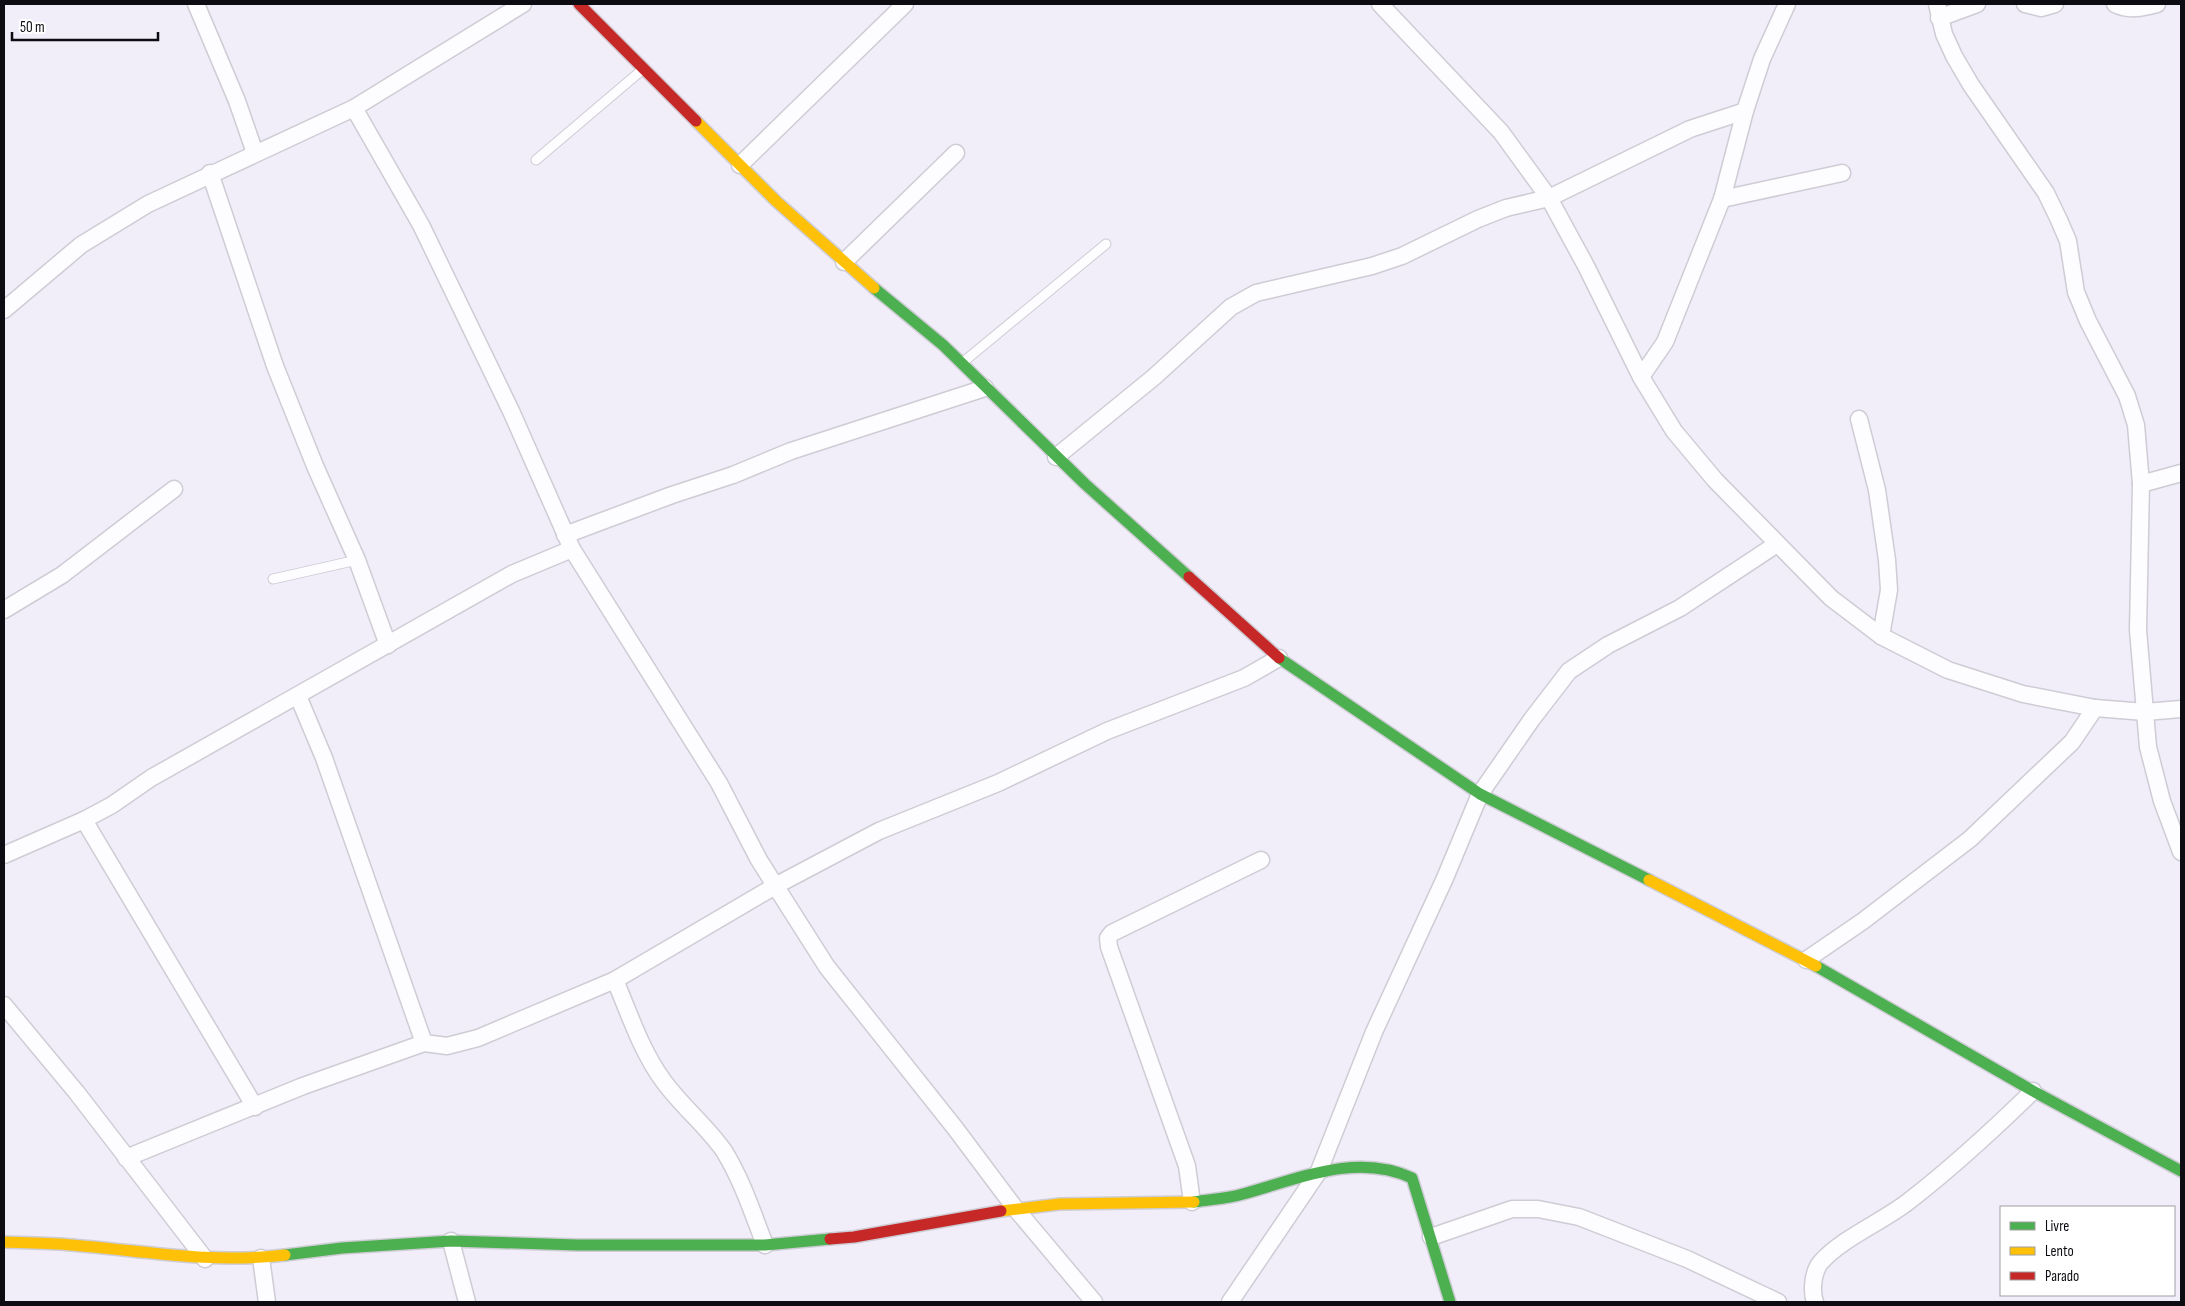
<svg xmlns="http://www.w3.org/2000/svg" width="2185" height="1306" viewBox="0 0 2185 1306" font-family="'Sofia Sans Condensed',sans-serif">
	<rect width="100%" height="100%" fill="#f1eefa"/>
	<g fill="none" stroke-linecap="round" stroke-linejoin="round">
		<defs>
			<g id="lane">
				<path d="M536,160l106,-90"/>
				<path d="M962,363l144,-119"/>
				<path d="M273,579l84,-19"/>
			</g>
			<g id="street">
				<path d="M196,4l41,97 18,52"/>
				<path d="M1380,4l121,128 48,66 37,68 55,111 33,54 41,49 116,118 50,38 67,34 75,24 72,14 50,4 36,-3"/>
				<path d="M1937,4l7,30 10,22 17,29 75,108 13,27 9,21 8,51 12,29 39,75 9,29 5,59 -3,146 10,117 14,54 19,51"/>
				<path d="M2025,4l16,4 14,-4"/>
				<path d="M2115,4c14,7 27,4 42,0"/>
				<path d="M1939,18l38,-14"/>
				<path d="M354,108l67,117 90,186 61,138 147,234 40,77 68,107 128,161 60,80 79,94"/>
				<path d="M740,165l165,-161"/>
				<path d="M210,173l65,193 40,100 42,94 31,85"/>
				<path d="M1722,199l120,-26"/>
				<path d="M844,262l112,-109"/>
				<path d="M4,310l77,-65 67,-41 206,-96 169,-104"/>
				<path d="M1641,377l24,-35 57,-143 23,-88 17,-52 25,-55"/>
				<path d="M1859,419l18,71 10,70 2,30 -8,46"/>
				<path d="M1056,457l98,-80 77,-70 25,-14 116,-27 30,-10 76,-37 28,-11 43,-10 141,-69 55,-18"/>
				<path d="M2141,484l40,-11"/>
				<path d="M565,535l107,-40 61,-20 58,-24 194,-63"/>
				<path d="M4,610l58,-35 112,-86"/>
				<path d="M298,696l26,62 100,285 23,3 31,-8 137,-58 160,-94 104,-55 119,-48 109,-52 137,-53 35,-20"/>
				<path d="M84,820l171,287"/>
				<path d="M4,855l80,-35 28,-15 39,-27 361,-204 60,-25"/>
				<path d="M1806,960l57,-39 107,-82 102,-97 23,-34"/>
				<path d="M615,980c14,33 26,70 47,99 18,26 44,46 62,72 18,29 29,63 41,94"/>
				<path d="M4,1005l73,88 128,166"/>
				<path d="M126,1158l177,-72 121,-43"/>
				<path d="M1192,1202l-5,-36 -78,-219 -1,-9 4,-5 149,-73"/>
				<path d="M1431,1237l81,-28h26l41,8 108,42 91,43"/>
				<path d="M451,1241l16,61"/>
				<path d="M261,1258l6,44"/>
				<path d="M1230,1302l89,-131 55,-139 71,-154 35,-84 52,-75 37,-48 39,-26 72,-37 97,-64"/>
				<path d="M1815,1302c-4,-11 -2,-31 6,-40 21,-24 63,-41 88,-61 44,-34 84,-71 124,-110"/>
			</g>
			<g id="fast">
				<path d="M874,288l69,57 142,139 104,93"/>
				<path d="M1279,658l201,136 169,86"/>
				<path d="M1816,966l217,125 148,80"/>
				<path d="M1194,1202c16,-3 33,-3 49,-8 55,-15 114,-42 169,-16l38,124"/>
				<path d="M285,1255l57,-7 109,-7 126,4h188l65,-6"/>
			</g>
			<g id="slow">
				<path d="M696,121l80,80 98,87"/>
				<path d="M1649,880l167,86"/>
				<path d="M1001,1211l59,-7 134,-2"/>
				<path d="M4,1242c23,1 46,1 68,3 72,6 141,19 213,10"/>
			</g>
			<g id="jam">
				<path d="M579,4l117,117"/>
				<path d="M1189,577l90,81"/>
				<path d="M830,1239l24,-2 147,-26"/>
			</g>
		</defs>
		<!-- lane casing -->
		<use href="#lane" stroke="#ceccd4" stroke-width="11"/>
		<!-- street casing -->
		<use href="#street" stroke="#ceccd4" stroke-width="19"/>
		<!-- fast casing -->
		<use href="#fast" stroke="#ceccd4" stroke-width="14"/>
		<!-- slow casing -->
		<use href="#slow" stroke="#ceccd4" stroke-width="14"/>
		<!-- jam casing -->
		<use href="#jam" stroke="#ceccd4" stroke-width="14"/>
		<!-- lane -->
		<use href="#lane" stroke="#fdfcfe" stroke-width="9"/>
		<!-- street -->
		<use href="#street" stroke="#fdfcfe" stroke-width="16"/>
		<!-- fast -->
		<use href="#fast" stroke="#4caf50" stroke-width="11"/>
		<!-- slow -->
		<use href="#slow" stroke="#ffc107" stroke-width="11"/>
		<!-- jam -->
		<use href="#jam" stroke="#c62828" stroke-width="11"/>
	</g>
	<!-- border -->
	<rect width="2185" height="1306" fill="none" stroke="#0e0c13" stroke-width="10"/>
	<!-- legend -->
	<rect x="2000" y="1206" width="175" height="90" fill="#ffffff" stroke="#9f9ea1"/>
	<rect x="2010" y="1222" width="25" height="8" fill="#4caf50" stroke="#9f9ea1"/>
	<text x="2045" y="1231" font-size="15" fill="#0e0c13">Livre</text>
	<rect x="2010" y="1247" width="25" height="8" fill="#ffc107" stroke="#9f9ea1"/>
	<text x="2045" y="1256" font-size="15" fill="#0e0c13">Lento</text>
	<rect x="2010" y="1272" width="25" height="8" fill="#c62828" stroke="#9f9ea1"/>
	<text x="2045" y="1281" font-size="15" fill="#0e0c13">Parado</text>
	<!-- scale -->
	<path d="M12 32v8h146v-8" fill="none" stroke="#0e0c13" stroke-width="2.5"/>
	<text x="20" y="32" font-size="15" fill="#0e0c13" stroke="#ffffff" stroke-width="4" paint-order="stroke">50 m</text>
</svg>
